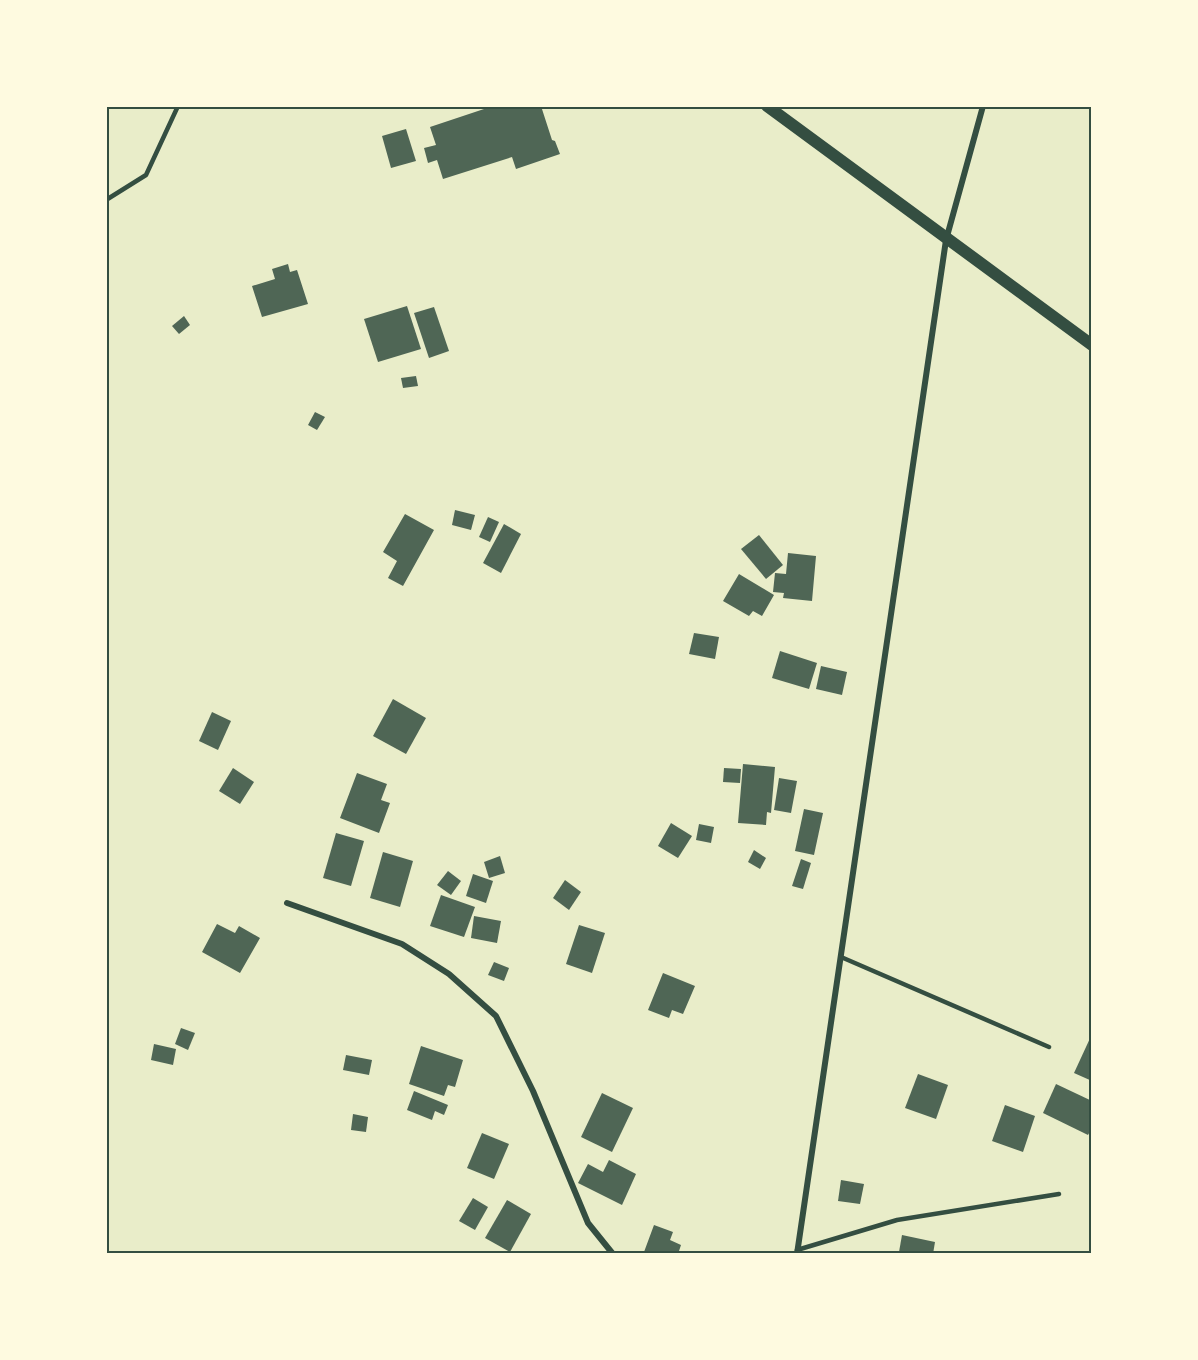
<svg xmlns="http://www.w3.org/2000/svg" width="1198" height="1360" viewBox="0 0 1198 1360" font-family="'Open Sans',sans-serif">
	<rect width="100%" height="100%" fill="#e9edc9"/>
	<!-- building -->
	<g fill="#4f6655">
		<path d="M493,106h48l11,34 3,1 5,13 -44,15 -4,-12 -69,22 -6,-19 -9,3 -4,-15 12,-3 -6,-18z"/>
		<path d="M406,129l10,32 -25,7 -9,-32z"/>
		<path d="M288,264l2,8 7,-2 11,34 -46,13 -10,-31 23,-7 -3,-10z"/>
		<path d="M407,306l14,43 -43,13 -14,-43z"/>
		<path d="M434,307l15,44 -20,7 -15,-45z"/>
		<path d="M184,316l6,9 -11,9 -7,-8z"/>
		<path d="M416,376l2,10 -15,2 -2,-10z"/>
		<path d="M315,412l10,5 -8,13 -9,-5z"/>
		<path d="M455,510l20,5 -4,15 -19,-5z"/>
		<path d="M405,514l29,16 -31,56 -15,-8 9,-17 -14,-9z"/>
		<path d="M488,517l11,5 -9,20 -11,-5z"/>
		<path d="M504,524l17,10 -20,39 -18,-10z"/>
		<path d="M759,535l24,30 -17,14 -25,-30z"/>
		<path d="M788,553l28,3 -4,45 -29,-3 1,-5 -11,-1 2,-19 11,1z"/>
		<path d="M739,574l35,21 -12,21 -9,-5 -4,5 -26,-15z"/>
		<path d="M694,633l25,4 -4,22 -26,-5z"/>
		<path d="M780,651l37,12 -8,26 -37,-11z"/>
		<path d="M821,666l26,6 -5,23 -26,-6z"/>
		<path d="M393,699l33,19 -20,36 -33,-18z"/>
		<path d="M212,712l19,9 -13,29 -19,-9z"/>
		<path d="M743,764l32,3 -4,46 -4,-1 -1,13 -28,-2z"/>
		<path d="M233,768l21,14 -14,22 -21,-13z"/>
		<path d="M724,768l17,1 -1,14 -17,-1z"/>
		<path d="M357,773l30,11 -6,16 9,3 -11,30 -39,-15z"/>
		<path d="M779,778l18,3 -6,32 -17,-3z"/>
		<path d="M804,809l19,4 -9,42 -19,-4z"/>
		<path d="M671,823l21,13 -14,22 -20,-12z"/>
		<path d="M699,824l15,3 -3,16 -15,-3z"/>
		<path d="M336,833l28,8 -13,45 -28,-8z"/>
		<path d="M754,850l12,8 -6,11 -12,-7z"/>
		<path d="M383,852l30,9 -13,46 -30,-9z"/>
		<path d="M500,856l5,17 -16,5 -5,-16z"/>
		<path d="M801,859l10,4 -8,26 -11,-3z"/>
		<path d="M448,871l13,10 -10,14 -14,-10z"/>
		<path d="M473,874l20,7 -7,22 -20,-7z"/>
		<path d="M565,880l16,12 -12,18 -16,-12z"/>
		<path d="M441,895l34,12 -11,30 -34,-11z"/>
		<path d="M474,916l27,5 -4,22 -26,-5z"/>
		<path d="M217,924l18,9 4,-7 21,12 -20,35 -38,-21z"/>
		<path d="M579,925l26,8 -13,40 -26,-9z"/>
		<path d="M494,962l15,6 -5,13 -16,-6z"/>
		<path d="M663,973l32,13 -12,28 -11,-4 -3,8 -21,-8z"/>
		<path d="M181,1028l14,5 -7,17 -13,-6z"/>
		<path d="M1092,1034v47l-18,-8z"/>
		<path d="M154,1044l22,5 -3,16 -22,-5z"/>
		<path d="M421,1046l42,14 -8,27 -7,-2 -4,11 -35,-12z"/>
		<path d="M346,1055l26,5 -3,15 -26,-5z"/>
		<path d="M918,1074l30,11 -12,34 -31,-11z"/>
		<path d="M1056,1084l36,17v27l-4,7 -45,-22z"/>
		<path d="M414,1091l34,14 -4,10 -9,-4 -3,9 -25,-10z"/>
		<path d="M602,1093l31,15 -21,44 -31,-15z"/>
		<path d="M1005,1105l30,11 -12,36 -31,-11z"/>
		<path d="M353,1114l15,3 -2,15 -15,-2z"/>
		<path d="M482,1133l27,11 -15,35 -27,-11z"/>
		<path d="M609,1160l27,14 -14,31 -44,-22 10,-19 15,8z"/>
		<path d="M841,1180l23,4 -4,20 -22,-3z"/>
		<path d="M473,1198l15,9 -13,23 -16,-9z"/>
		<path d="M507,1200l24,14 -21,38 -25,-14z"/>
		<path d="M654,1225l19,7 -3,8 11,5 -3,9 -34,-2z"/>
		<path d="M902,1235l33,7 -2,12 -34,-2z"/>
	</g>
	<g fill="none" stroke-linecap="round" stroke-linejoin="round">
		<!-- service -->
		<g stroke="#344e41" stroke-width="4.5">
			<path d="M106,200l40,-25 32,-69"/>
			<path d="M841,957l208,90"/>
			<path d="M797,1250l100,-30 162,-26"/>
		</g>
		<!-- minor -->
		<g stroke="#344e41" stroke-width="6">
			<path d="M287,903l115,41 47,30 47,42 37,75 55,132 25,31"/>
			<path d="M797,1254l149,-1014 37,-134"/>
		</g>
		<!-- secondary -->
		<path stroke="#344e41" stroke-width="12" d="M767,106l325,239"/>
	</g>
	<!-- border -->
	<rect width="1198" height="1360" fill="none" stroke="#fefae0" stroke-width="216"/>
	<rect x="108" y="108" width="982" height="1144" fill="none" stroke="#344e41" stroke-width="2"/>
</svg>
